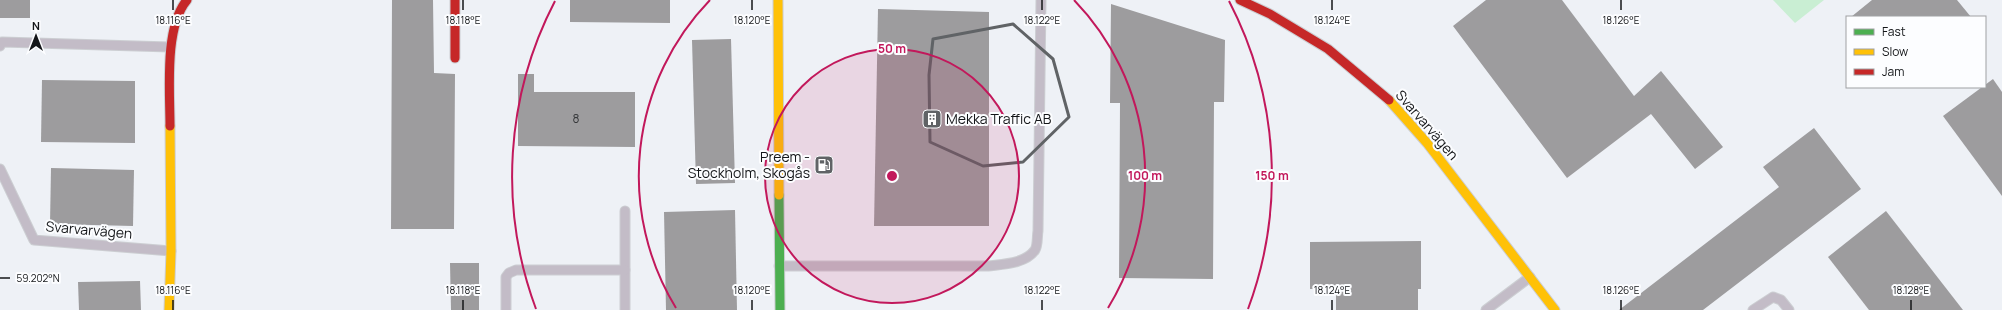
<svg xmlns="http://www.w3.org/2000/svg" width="2002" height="310" viewBox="0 0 2002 310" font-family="Manrope,sans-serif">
	<rect width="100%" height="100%" fill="#eef1f6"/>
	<!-- green -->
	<path fill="#c9eed3" d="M1773,0h51l-29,23z"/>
	<!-- building -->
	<g fill="#9d9c9e">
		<rect x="0" y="0" width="30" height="18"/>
		<path d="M392,0h41l1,73 21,1 -1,155h-63z"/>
		<path d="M570,0h100v23l-100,-1z"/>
		<path d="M1486,0h76l72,96 27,-25 62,76 -28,22 -44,-55 -84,64 -114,-152z"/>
		<path d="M1872,0h85l14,17h-120z"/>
		<path d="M1111,4l114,36 -1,62h-10l-1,177 -94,-1 1,-175h-10z"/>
		<path d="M878,9l111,3v214h-115z"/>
		<path d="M731,39l4,144 -39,1 -4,-144z"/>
		<path d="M518,74h16v18h101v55l-117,-1z"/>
		<path d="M1993,79l9,13v104l-59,-80z"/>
		<path d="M42,80l93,1v62l-94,-1z"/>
		<path d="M1814,128l47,61 -158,121h-84l160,-123 -16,-20z"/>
		<path d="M51,168l83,2 -1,56 -83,-2z"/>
		<path d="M735,210l2,100h-71l-2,-98z"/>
		<path d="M1886,211l77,99h-94l-41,-53z"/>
		<path d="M1421,241v48h-3v21h-82v-21h-26v-47z"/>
		<path d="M450,263h29v47h-28z"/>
		<path d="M140,281l1,29h-62l-1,-28z"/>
	</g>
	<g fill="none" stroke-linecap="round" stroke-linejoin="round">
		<defs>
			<g id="lane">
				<path d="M0,46l2,-4 168,5"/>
				<path d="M0,169l34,71 137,11"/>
				<path d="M625,211v99"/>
				<path d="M779,266h209c15,-2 37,-2 47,-16 3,-5 2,-14 3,-19l3,-231"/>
				<path d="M506,310v-33l3,-4 7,-3h109"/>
				<path d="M1486,310l44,-33"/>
				<path d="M1753,310l20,-13 8,3 8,10"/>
			</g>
			<path id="fast" d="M779,195l1,115"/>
			<g id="slow">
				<path d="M778,0l1,195"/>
				<path d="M1389,100l38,43 128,167"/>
				<path d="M169,310l2,-59 -1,-125"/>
			</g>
			<g id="jam">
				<path d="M455,0v58"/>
				<path d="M1240,0l30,14 58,35 61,51"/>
				<path d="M170,126c0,-35 -6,-99 17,-126"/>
			</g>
		</defs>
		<!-- lane casing -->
		<use href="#lane" stroke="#ccced2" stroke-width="11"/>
		<!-- fast casing -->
		<use href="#fast" stroke="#ccced2" stroke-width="11"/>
		<!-- slow casing -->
		<use href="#slow" stroke="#ccced2" stroke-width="11"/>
		<!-- jam casing -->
		<use href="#jam" stroke="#ccced2" stroke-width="11"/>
		<!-- lane -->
		<use href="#lane" stroke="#c3bcc7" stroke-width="9"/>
		<!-- fast -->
		<use href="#fast" stroke="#4caf50" stroke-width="9"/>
		<!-- slow -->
		<use href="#slow" stroke="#ffc107" stroke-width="9"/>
		<!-- jam -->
		<use href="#jam" stroke="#c62828" stroke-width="9"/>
	</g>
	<!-- marked area -->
	<path fill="none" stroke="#606366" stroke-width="3" stroke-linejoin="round" d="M1013,24l40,35 16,58 -46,45 -40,4 -53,-24 -1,-67 4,-36z"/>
	<!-- ticks -->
	<path fill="none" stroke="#141619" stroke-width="1.5" d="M173,0v10M463,0v10M752,0v10M1042,0v10M1332,0v10M1621,0v10M0,278h10M173,300v10M463,300v10M752,300v10M1042,300v10M1332,300v10M1621,300v10M1911,300v10"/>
	<!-- distance rings -->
	<circle cx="892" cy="176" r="127" fill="#c2185b" fill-opacity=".12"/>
	<g fill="none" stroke="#c2185b" stroke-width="2">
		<circle cx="892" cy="176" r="127"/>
		<path d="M676 308A253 253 0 0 1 710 0M1074 0A253 253 0 0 1 1108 308"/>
		<path d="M536 309A380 380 0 0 1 555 1M1229 1A380 380 0 0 1 1248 309"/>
	</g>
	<!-- icons -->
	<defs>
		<symbol id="building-square" viewBox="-11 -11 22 22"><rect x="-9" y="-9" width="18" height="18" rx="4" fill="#606366" stroke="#fcfdff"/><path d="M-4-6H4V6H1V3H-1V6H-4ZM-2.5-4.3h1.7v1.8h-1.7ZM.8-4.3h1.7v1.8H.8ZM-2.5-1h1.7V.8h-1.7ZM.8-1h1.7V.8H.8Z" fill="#fff"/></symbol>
		<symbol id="fuel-square" viewBox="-11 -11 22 22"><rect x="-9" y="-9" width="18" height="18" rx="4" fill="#606366" stroke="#fcfdff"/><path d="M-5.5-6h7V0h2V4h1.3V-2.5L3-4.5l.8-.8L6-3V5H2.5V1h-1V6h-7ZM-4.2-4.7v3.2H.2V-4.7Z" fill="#fff"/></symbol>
	</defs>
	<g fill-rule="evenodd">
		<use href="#building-square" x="921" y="108" width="22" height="22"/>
		<use href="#fuel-square" x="813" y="154" width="22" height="22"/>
	</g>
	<g text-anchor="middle" stroke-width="4" stroke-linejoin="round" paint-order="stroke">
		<!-- number labels -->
		<g font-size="12" fill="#36383a">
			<text x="576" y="123">8</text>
		</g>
		<!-- poi labels -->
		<g font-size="14" fill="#141619" stroke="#fcfdff" text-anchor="start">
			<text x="946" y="124">Mekka Traffic AB</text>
			<text x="810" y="162" text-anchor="end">Preem -<tspan x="810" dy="16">Stockholm, Skogås</tspan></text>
		</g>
		<!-- street labels -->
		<g font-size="14" fill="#141619" stroke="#fcfdff">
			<text transform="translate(1427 125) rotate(49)" y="5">Svarvarvägen</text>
			<text transform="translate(89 230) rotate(5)" y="5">Svarvarvägen</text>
		</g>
	</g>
	<g font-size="10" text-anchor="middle" fill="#141619" stroke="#fcfdff" stroke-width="4" stroke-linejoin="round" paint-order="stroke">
		<text x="173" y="24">18.116°E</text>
		<text x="463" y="24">18.118°E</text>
		<text x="752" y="24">18.120°E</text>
		<text x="1042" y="24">18.122°E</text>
		<text x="1332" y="24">18.124°E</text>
		<text x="1621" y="24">18.126°E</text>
		<text x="38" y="282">59.202°N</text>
		<text x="173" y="294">18.116°E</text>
		<text x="463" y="294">18.118°E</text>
		<text x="752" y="294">18.120°E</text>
		<text x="1042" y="294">18.122°E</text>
		<text x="1332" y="294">18.124°E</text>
		<text x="1621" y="294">18.126°E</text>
		<text x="1911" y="294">18.128°E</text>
	</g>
	<circle cx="892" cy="176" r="6" fill="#c2185b" stroke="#fcfdff" stroke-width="2"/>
	<g font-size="12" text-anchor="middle" font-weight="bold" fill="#c2185b" stroke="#fcfdff" stroke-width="4" stroke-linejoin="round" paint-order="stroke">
		<text x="892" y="53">50 m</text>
		<text x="1145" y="180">100 m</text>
		<text x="1272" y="180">150 m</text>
	</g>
	<!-- legend -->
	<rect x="1846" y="16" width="140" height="72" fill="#fcfdff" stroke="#9fa1a3"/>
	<rect x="1854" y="29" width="20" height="6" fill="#4caf50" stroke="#9fa1a3"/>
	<text x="1882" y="36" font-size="12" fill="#141619">Fast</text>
	<rect x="1854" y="49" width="20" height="6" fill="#ffc107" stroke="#9fa1a3"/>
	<text x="1882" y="56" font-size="12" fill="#141619">Slow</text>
	<rect x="1854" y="69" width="20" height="6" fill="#c62828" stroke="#9fa1a3"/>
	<text x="1882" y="76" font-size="12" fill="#141619">Jam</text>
	<!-- north arrow -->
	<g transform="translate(36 36)" stroke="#fcfdff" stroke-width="3" paint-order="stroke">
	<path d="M0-3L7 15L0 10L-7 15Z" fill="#141619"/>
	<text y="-6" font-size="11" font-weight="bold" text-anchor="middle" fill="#141619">N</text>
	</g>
</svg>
